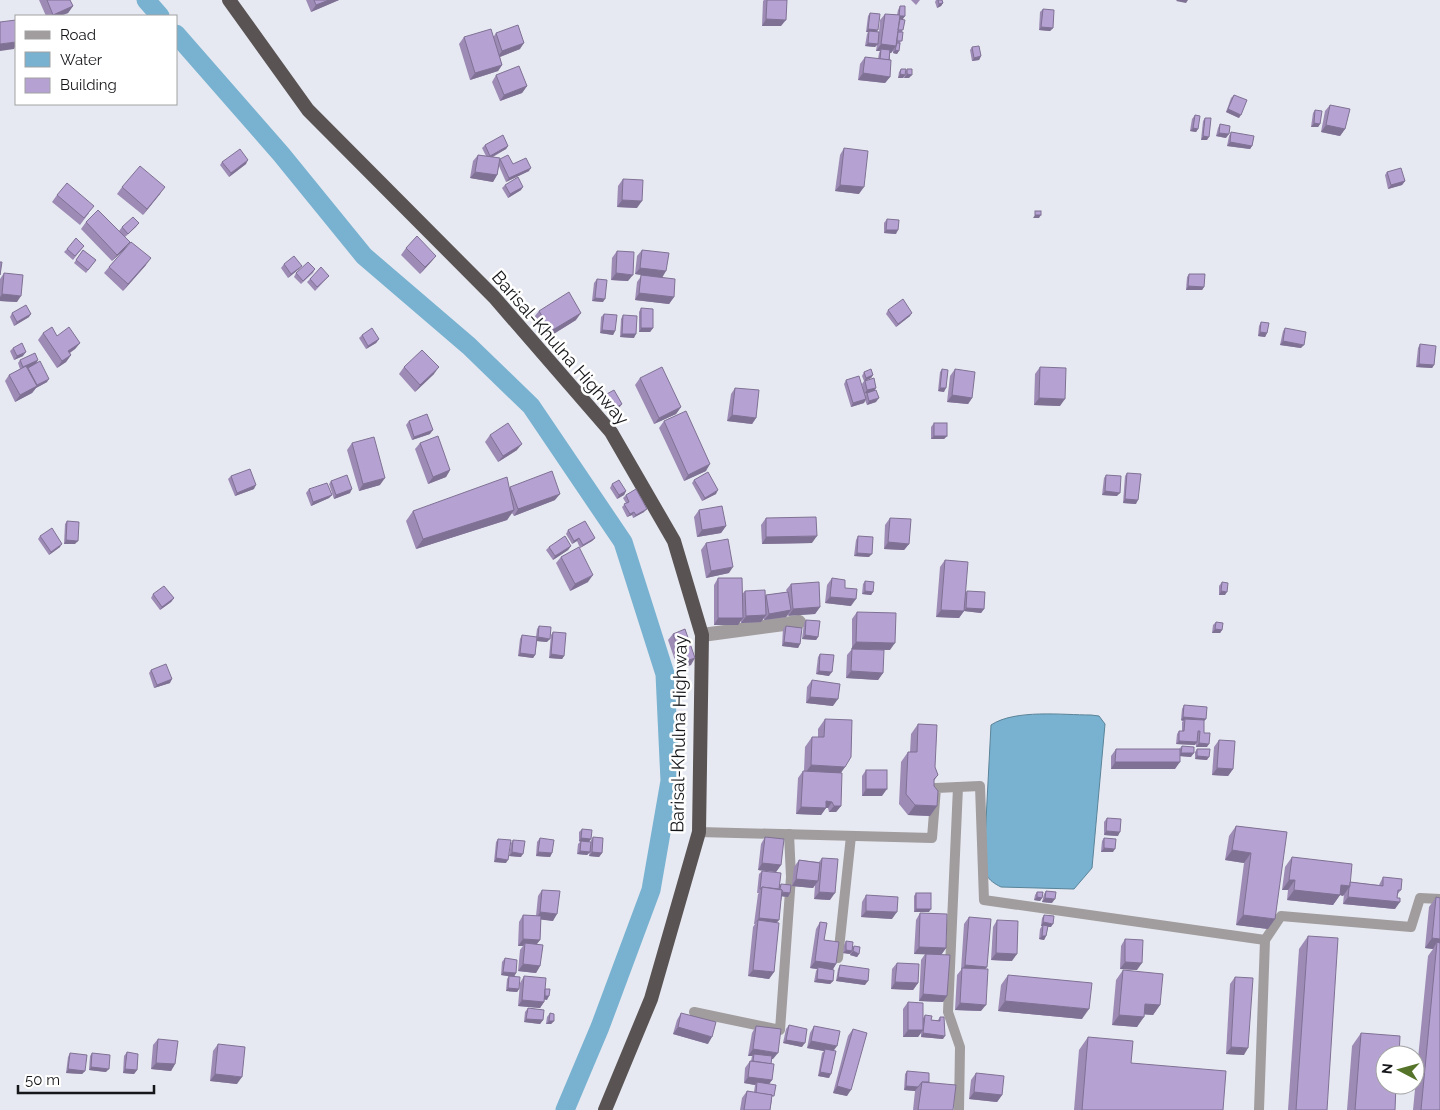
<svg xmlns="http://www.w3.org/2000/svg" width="1440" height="1110" viewBox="0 0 1440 1110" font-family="Raleway,sans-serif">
	<rect width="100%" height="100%" fill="#e6e9f1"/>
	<!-- water -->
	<path fill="#78b2d0" stroke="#5a8399" d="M1091,715l8,1 6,8 -13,144 -18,21 -73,-2c-14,-7 -17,-13 -17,-28l7,-134c24,-16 72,-10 100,-10z"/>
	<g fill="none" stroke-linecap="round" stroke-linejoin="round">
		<!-- canal -->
		<g stroke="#78b2d0" stroke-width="19">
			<path d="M146,0l14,16"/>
			<path d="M176,34l105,120 83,102 105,90 62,60 92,136 42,132 5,107 -19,109 -51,137 -35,83"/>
		</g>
		<!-- service -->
		<g stroke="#a19c9d" stroke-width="10">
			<path d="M958,787l-10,225 12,35 -1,63"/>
			<path d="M699,832l233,6 4,-50 44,-2 4,114 281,40"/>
			<path d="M838,958l13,-122"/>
			<path d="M694,1012l86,18 11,-153 -2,-43"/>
			<path d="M1259,1110l6,-170 16,-24 130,11 9,-29 20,1"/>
		</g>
		<!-- minor -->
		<path stroke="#a19c9d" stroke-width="14" d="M702,635l97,-13"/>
		<!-- trunk -->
		<path stroke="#5a5354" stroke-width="14" d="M229,0l79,110 186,187 117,135 63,109 28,94 -3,197 -48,167 -46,111"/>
	</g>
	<!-- wall -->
	<g fill="#9d8ab5">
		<path d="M39,0h31l3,6 -5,7 -8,3h-14z"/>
		<path d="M306,0h33l-28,12z"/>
		<path d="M764,0h23l-6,26h-19l1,-25z"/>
		<path d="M911,0h9l-4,5z"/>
		<path d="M936,0h6l1,3 -2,3 -4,2 -2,-6z"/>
		<path d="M900,6l5,10 -3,4v12l-2,13 -3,9 -4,-1v-2l-2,2h-1v24l-5,6 -27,-3 2,-16 5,-7 13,2 1,-6 1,-2h-4l1,-7 -2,3 -10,-1 2,-12 1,-2h-2l2,-16 2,-3 6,18 3,1 1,-12 5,-6 12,1 1,-5z"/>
		<path d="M1043,9l10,19 -3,3 -11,-1 1,-18z"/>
		<path d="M496,33l24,16 -20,8 2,8 -4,6 -28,9 -11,-36 5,-7 30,-1z"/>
		<path d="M972,47l9,9 -2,4 -7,1 -2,-11z"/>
		<path d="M901,69l5,2 1,-2 2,9h-5l1,-2 -2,2h-5l1,-6z"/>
		<path d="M496,75l31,11 -5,7 -22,8 -8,-19z"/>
		<path d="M1234,95l5,23 -13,-6 5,-14z"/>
		<path d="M1330,105l15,24 -5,7 -19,-4 4,-21z"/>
		<path d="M1315,110l5,14 -2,3h-7l2,-14z"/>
		<path d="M1195,115l3,14 -2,3 -6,-1 2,-12z"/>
		<path d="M1205,118l2,22h-6l2,-19z"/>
		<path d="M1220,124l6,14 -10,-2 2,-8z"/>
		<path d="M1231,132l21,14 -2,3 -23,-3 2,-10z"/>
		<path d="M485,145l23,1 -2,3 -13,8 36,14 -23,11 -7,-16 -2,9 -4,7 -23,-4 3,-17 5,-6 8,1 -4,-8z"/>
		<path d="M844,148l15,46 -24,-3 5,-36z"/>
		<path d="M222,162l24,2 -17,13 -9,-12z"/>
		<path d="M1387,172l18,9 -3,4 -14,4 -3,-14z"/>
		<path d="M623,179l14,29 -20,-1 1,-21z"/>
		<path d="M505,185l16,5 -13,8 -6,-10z"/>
		<path d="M122,187l38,7 -17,21 -26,-21z"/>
		<path d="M57,195l32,18 -9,12 -28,-23z"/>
		<path d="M887,219l9,15 -12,-1v-10z"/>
		<path d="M86,222l39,27 21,16 -23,26 -19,-18 5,-6 16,-18 -13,12 -31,-32z"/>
		<path d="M139,223l-3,4 -11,10 -6,-6 3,-4z"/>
		<path d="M84,246l-11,14 -9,-8 3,-3z"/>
		<path d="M406,248l30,8 -5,6 -11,12 -19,-19z"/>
		<path d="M83,250l13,10 -10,13 -12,-10z"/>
		<path d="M642,250l20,27 12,20 -5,7 -34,-4 2,-18 5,-7 -7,-1 2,-18z"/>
		<path d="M617,251l11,30 -17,-1 1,-22z"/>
		<path d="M284,264l15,5 -11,9 -7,-10z"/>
		<path d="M315,269l-2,4 -12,11 -7,-7 2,-4z"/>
		<path d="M4,273l13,29 -17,-1v-22z"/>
		<path d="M1189,274l15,13 -2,3h-16l1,-13z"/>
		<path d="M329,276l-14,15 -8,-9 3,-3z"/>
		<path d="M597,279l6,23 -11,-1 2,-18z"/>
		<path d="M641,308l12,20 -3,4h-11v-20z"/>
		<path d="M888,310l22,6 -14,11 -10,-13z"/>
		<path d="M539,311l37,9 -29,18 -13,-21z"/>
		<path d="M12,313l17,4 -15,9 -4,-9z"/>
		<path d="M604,314l11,17 -2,4 -13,-2 1,-16z"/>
		<path d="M623,315l11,23 -14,-1 1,-18z"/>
		<path d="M1261,322l6,11 -2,4 -7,-1 1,-10z"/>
		<path d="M1285,328l16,20 -21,-3 3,-14z"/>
		<path d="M43,333l14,3 23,7 -5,6 -5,4 1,2 -5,7 -9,6 -19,-28z"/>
		<path d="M362,335l17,4 -3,4 -10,6 -7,-11z"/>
		<path d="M1420,344l14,21 -2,3 -16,-1 2,-19z"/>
		<path d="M13,348l10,8 -9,4 -4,-9z"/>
		<path d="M20,360l16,3 11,19 -11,6 -4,5 -17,9 -10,-21 4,-6 11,-6 -2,-6z"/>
		<path d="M404,367l30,7 -19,18 -16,-18z"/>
		<path d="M1040,367l20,39 -26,-1 1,-31z"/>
		<path d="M942,369l2,23 -6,-1 2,-19z"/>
		<path d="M955,369l17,29 -4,6 -21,-2 3,-26z"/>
		<path d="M864,372l9,3 -2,3 -4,2 9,8 -2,2 2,12 -9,3 -2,-5 -1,3 -13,4 -7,-23 2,-4 19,15 1,-2 -2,1 -2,-10 2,-3 -2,-5z"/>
		<path d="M640,378l41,29 -5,7 -22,10 -19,-39z"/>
		<path d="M735,388l21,30 -4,6 -25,-3 4,-27z"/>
		<path d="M605,395l14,13 -9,5 -8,-14z"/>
		<path d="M409,421l21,13 -18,6 -6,-15z"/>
		<path d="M664,421l42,50 -22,10 -25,-53z"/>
		<path d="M934,423l13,13 -3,3h-13v-12z"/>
		<path d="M490,435l27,15 -19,12 -13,-20z"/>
		<path d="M352,443l28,42 -21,6 -12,-41z"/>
		<path d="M420,443l30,27 -4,7 -18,7 -13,-35z"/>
		<path d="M1127,473l9,31 -13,-1 2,-27z"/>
		<path d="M1106,475l11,21 -15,-1 2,-17z"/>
		<path d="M231,476l23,13 -19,7 -7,-17z"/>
		<path d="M694,480l22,14 -14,7 -10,-18z"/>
		<path d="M331,481l19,12 -16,6 -5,-15z"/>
		<path d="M612,484l14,7 -2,4 -7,4 -7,-11z"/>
		<path d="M510,487l45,13 -41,16 -2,-3 -5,7 -91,29 -10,-28 7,-10 96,-23z"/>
		<path d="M309,489l23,6 -3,3 -18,8 -5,-13z"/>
		<path d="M626,495l18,17 -11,6 -1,-3 -5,2 -5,-10 4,-4 -3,-5z"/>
		<path d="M699,510l27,16 -5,7 -24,4 -3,-20z"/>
		<path d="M766,518l46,25 -50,1 -1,-19z"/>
		<path d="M890,518l19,26 -5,6 -20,-1 1,-24z"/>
		<path d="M67,521l8,23h-11l1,-20z"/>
		<path d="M568,530l27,8 -3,3 -12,7 -3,-7 -5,3 -6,-10z"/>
		<path d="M40,536l20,11 -11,8 -11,-16z"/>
		<path d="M858,536l11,21 -15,-1 2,-16z"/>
		<path d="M706,543l23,30 -23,5 -5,-28z"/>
		<path d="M571,546l-3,4 -15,10 -7,-10 3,-3z"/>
		<path d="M561,557l27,25 -18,9 -14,-28z"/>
		<path d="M945,560l21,33 1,-2 17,18 -3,4 -17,-2 -5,7 -23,-1 4,-50z"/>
		<path d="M718,578l24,16 3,-3 20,6 1,-2 21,-3 -1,-2 5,-6 29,23 -5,7 -27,1 -2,2 -22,3v-2l-3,4 -20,1v-3l-3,5h-24v-40z"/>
		<path d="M832,578l13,10 6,18 -26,-3 2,-18z"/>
		<path d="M865,581l8,11 -2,3 -9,-1 1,-10z"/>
		<path d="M1222,582l3,13h-6v-9z"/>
		<path d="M153,594l21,4 -3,4 -11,8 -9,-12z"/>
		<path d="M857,612l33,38 -30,-1 23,24 -5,7 -32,-2 1,-23 5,-6v-30z"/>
		<path d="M806,620l12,17 -2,3 -14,-1 2,-16z"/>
		<path d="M1216,622l6,8 -2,3h-8l1,-8z"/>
		<path d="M539,626l8,16 -10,-1 -2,14 -2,3 -15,-2 2,-17 2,-4 14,2 1,-8z"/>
		<path d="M786,626l14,18 -2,4 -16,-2 1,-17z"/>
		<path d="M553,632l11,24 -2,3 -13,-1 2,-23z"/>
		<path d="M673,634l18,31 -13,4 -10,-29z"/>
		<path d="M820,654l9,22 -13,-2 2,-17z"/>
		<path d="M151,670l19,13 -16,5 -5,-15z"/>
		<path d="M812,680l21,26 -27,-3 1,-16z"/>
		<path d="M1184,705l22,14 -2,1v13l3,14h-11v-4l-1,2 -19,-1 1,-10 2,-3h3v-9l1,-1 -2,-1 1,-11z"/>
		<path d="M825,719l20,48 -5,6 1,33 -5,6h-7l-1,-4h-2l-5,7 -25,-1 2,-36 5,-7h1l1,-24 7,-10h6v-8z"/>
		<path d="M918,724l20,51 -4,6 3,25 -7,10 -22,-1 -9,-11 2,-42 7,-10h2l1,-18z"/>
		<path d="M1219,740l14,29 -5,7 -16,-1 2,-28z"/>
		<path d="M1182,746l9,11 -11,-1 -5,13h-64v-13l5,-7h63z"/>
		<path d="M1197,749l10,11 -12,-1v-7z"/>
		<path d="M866,770l16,26h-20v-20z"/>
		<path d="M1107,818l11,18 -14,-1v-13z"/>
		<path d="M1236,826l51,6 -19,97 -32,-4 8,-62 -19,-3 4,-24z"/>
		<path d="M582,829l7,13 1,10 -3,3 -10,-1 1,-10 2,-2 -1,-1v-9z"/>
		<path d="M593,837l9,16 -3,4 -10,-1 2,-16z"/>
		<path d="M765,837l16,28 -5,7 -18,-2 3,-26z"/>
		<path d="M540,838l12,15 -2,4 -14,-1 1,-14z"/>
		<path d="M1104,838l9,14h-12l1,-11z"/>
		<path d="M498,839l8,24 -12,-1 2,-20z"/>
		<path d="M513,840l8,17 -12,-1 2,-13z"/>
		<path d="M1292,857l58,25 29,3 4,-8 18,13 -4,5 -2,14 -52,-5 1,-10 -1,2 -3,-1 -7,10 -46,-5 1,-10h-6l3,-23z"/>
		<path d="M822,858l8,42 -16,-1 1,-14 -2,3 -21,-2 2,-19 5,-7 20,2z"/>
		<path d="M762,871l17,15 2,-2 9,9 -2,4 -6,-1 -5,26 -3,50 -5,7 -21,-3 5,-49 2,-3h-1l4,-30 1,-1h-2l2,-19z"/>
		<path d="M542,890l11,31 -12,-2 -1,21 -3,4 3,22 -4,7 -18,-2 2,-21 3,-4h-5l1,-24 4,-7 13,1 2,-20z"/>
		<path d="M1046,891l6,12 -10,-1 2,-8z"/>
		<path d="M1037,892l5,6 -2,3 -6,-1 1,-5z"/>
		<path d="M916,893l13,19h-15v-16z"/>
		<path d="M866,895l26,24 -31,-2 1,-15z"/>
		<path d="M1436,897l4,1v212h-27l15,-154 5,-7 -8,-1 4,-41z"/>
		<path d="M920,913l26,35 -5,7 6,41 -4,6 -24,-1 2,-41 4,-6h-11l2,-34z"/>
		<path d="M1044,915l7,12h-3l-2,9 -2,4 -5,-1 1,-10 2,-3h-1l1,-8z"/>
		<path d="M969,917l16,52 -4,42 -26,-1 2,-35 4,-5 3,-46z"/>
		<path d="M997,920l15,41 -21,-1 2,-33z"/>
		<path d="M820,922l4,18 12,24 -3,5v12l-3,3 -16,-2 2,-11 1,-2 -7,-1 6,-39z"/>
		<path d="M1308,936l19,174h-39l11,-161z"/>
		<path d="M1125,939l12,31 -17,-1 1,-23z"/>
		<path d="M846,941l6,7 2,-2 5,8 -2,3 -7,-2 1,-3 -1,2 -7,-1 1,-8z"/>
		<path d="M505,958l11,15 -2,3 5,13 -2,3 -11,-1 1,-12 2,-3 -8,-1 1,-13z"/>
		<path d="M897,963l21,20 -5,7 -22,-1 1,-20z"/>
		<path d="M840,965l25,20 -29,-4 2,-12z"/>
		<path d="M1123,970l37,35 -7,10 -9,-1 -7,13 -25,-2 4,-45z"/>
		<path d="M1008,975l74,44 -84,-8 3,-26z"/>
		<path d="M524,976l21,13 2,11 -3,-1v3l-4,6 -22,-2 2,-23z"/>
		<path d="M1235,977l9,78 -18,-1 4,-70z"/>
		<path d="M908,1002l15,16 2,-3 6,5h7l2,-3 3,22 -22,-2v-4l-3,4h-15v-28z"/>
		<path d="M528,1008l15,12 -3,4 -16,-2 1,-10z"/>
		<path d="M550,1013l4,8 -3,3h-5l1,-7z"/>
		<path d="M681,1013l27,31 -35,-10 4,-14z"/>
		<path d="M789,1025l13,22 -19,-4 3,-14z"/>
		<path d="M756,1026l17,33h-2v5l1,16 -3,4 3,16 -2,10h-30l2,-12 5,-7 7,1 1,-7 -11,-2 1,-15 5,-7h1l1,-5h-4l4,-23z"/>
		<path d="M814,1026l20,25 -5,27 -11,-2 4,-23 2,-2 -17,-3 3,-15z"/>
		<path d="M853,1029l-6,67 -14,-3 15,-57z"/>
		<path d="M1361,1033l34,77h-48l5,-64z"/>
		<path d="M1088,1037l43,26 92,47h-149l5,-60z"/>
		<path d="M158,1039l17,25 -4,7 -20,-2 2,-24z"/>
		<path d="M218,1044l19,40 -27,-3 3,-30z"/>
		<path d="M127,1052l10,18 -3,4 -11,-1 1,-17z"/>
		<path d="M70,1053l15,18 -3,3 -16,-1 2,-16z"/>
		<path d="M92,1053l14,19 -17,-2 1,-14z"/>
		<path d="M907,1071l22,11 24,28h-40l2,-19 -11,-1 1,-16z"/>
		<path d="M976,1073l26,22 -5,7 -28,-3 2,-19z"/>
	</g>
	<!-- shaded-wall -->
	<g fill="#7f7194">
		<path d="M329,0h10l-28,12 5,-7z"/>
		<path d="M1177,0h11l-2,3 -10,-2z"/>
		<path d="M943,3l-2,3 -4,2 2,-4z"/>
		<path d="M73,6l-5,7 -8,3h-8l1,-1z"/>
		<path d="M899,16h6l-3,4 -5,-1z"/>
		<path d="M766,19l20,1 -5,6h-19z"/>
		<path d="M1041,27l12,1 -3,3 -11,-1z"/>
		<path d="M868,29l10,1 -3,3 -6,-2 -1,1h-2z"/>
		<path d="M16,42v3l-2,4 -14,2v-7z"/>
		<path d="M524,43l-4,6 -23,9 5,-7z"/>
		<path d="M868,43l10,1 -3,3 -10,-1z"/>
		<path d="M881,44l15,2 -5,7 -10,-2v-2l-1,2h-4z"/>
		<path d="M895,50l4,1 -2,3 -4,-1z"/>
		<path d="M981,56l-2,4 -7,1 2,-3z"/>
		<path d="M502,65l-4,6 -28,9 5,-7z"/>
		<path d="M863,73l27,4 -5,6 -27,-3z"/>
		<path d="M900,74l5,1 -2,3h-5z"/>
		<path d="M907,74l5,1 -3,3h-5z"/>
		<path d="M527,86l-5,7 -22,8 4,-6z"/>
		<path d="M1228,109l13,6 -2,3 -13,-6z"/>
		<path d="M1314,123l6,1 -2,3h-7z"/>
		<path d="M1326,125l19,4 -5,7 -19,-4z"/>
		<path d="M1193,128l5,1 -2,3 -6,-1z"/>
		<path d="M1219,133l10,1 -3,4 -10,-2z"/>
		<path d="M1203,136l6,1 -2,3h-6z"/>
		<path d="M1230,142l22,4 -2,3 -23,-3z"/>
		<path d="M508,146l-2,3 -18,10 2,-3z"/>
		<path d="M248,160l-2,4 -17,13 2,-4z"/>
		<path d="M531,168l-2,3 -23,11 3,-4z"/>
		<path d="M475,172l22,3 -4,7 -23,-4z"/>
		<path d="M1405,181l-3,4 -14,4 3,-4z"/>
		<path d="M840,185l24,2 -5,7 -24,-3z"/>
		<path d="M165,187l-5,7 -17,21 4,-6z"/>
		<path d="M523,187l-2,3 -13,8 2,-4z"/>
		<path d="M622,200l20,1 -5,7 -20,-1z"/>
		<path d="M1035,215h6l-2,3h-6z"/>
		<path d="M886,230h12l-2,4 -12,-1z"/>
		<path d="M130,242l-5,7 -13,12 5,-6z"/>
		<path d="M436,256l-5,6 -11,12 5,-7z"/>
		<path d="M151,258l-5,7 -23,26 5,-7z"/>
		<path d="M302,266l-3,3 -11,9 3,-4z"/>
		<path d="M640,268l26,3 -4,7 -27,-4z"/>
		<path d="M616,273l17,2 -5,6 -17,-1z"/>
		<path d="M1188,286l16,1 -2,3h-16z"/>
		<path d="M639,293l35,4 -5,7 -34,-4z"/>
		<path d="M2,294l19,2 -4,6 -17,-1v-4z"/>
		<path d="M595,298l10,1 -2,3 -11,-1z"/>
		<path d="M581,313l-5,7 -29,18 4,-7z"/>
		<path d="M912,313l-2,3 -14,11 2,-3z"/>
		<path d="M31,314l-2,3 -15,9 3,-4z"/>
		<path d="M641,328h12l-3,4h-11z"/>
		<path d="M602,330l13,1 -2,4 -13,-2z"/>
		<path d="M1260,332l7,1 -2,4 -7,-1z"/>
		<path d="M622,334h14l-2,4 -14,-1z"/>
		<path d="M379,339l-3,4 -10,6 2,-3z"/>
		<path d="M1283,341l21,4 -3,3 -21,-3z"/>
		<path d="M80,343l-5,6 -12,8 5,-6z"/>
		<path d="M26,352l-3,4 -9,4 3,-4z"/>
		<path d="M71,355l-5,7 -9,6 5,-7z"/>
		<path d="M38,360l-2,4 -15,7 2,-4z"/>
		<path d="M1419,364l15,1 -2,3 -16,-1z"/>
		<path d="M439,367l-5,7 -19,18 5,-7z"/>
		<path d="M873,375l-2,3 -7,3 2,-3z"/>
		<path d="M49,379l-2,3 -11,6 -4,5 -17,9 5,-7z"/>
		<path d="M876,388l-2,3 -10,3 3,-4z"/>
		<path d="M940,388h6l-2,4 -6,-1z"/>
		<path d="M952,395l20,3 -4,6 -21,-2z"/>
		<path d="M879,398l-3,4 -9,3 2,-4z"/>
		<path d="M1039,398l26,1 -5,7 -26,-1z"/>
		<path d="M866,399l-2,4 -13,4 2,-4z"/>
		<path d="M622,404l-3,4 -9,5 2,-3z"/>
		<path d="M681,407l-5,7 -22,10 5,-6z"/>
		<path d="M732,415l24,3 -4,6 -25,-3z"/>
		<path d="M433,430l-3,4 -18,6 2,-3z"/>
		<path d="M934,436h13l-3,3h-13z"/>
		<path d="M522,444l-5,6 -19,12 5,-6z"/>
		<path d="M710,464l-4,7 -22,10 4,-6z"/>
		<path d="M450,470l-4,7 -18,7 5,-7z"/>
		<path d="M385,478l-5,7 -21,6 4,-7z"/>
		<path d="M256,485l-2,4 -19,7 2,-3z"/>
		<path d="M352,489l-2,4 -16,6 2,-4z"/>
		<path d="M718,490l-2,4 -14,7 3,-3z"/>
		<path d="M626,491l-2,4 -7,4 2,-4z"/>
		<path d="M1105,491l15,2 -3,3 -15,-1z"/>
		<path d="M560,494l-5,6 -41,16 4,-7z"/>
		<path d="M332,495l-3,3 -18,8 2,-4z"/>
		<path d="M1125,499l13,1 -2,4 -13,-1z"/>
		<path d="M647,509l-3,3 -11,6 3,-3z"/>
		<path d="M514,510l-7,10 -91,29 7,-10z"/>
		<path d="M634,512l-2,3 -5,2 3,-3z"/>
		<path d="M726,526l-5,7 -24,4 5,-7z"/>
		<path d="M817,536l-5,7 -50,1 4,-7z"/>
		<path d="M579,538l-2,3 -5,3 2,-3z"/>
		<path d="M595,538l-3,3 -12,7 3,-3z"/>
		<path d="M66,540l12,1 -3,3h-11z"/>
		<path d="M888,542l21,2 -5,6 -20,-1z"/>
		<path d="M62,544l-2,3 -11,8 2,-3z"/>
		<path d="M571,546l-3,4 -15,10 2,-4z"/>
		<path d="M857,553l15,1 -3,3 -15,-1z"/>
		<path d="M733,567l-4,6 -23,5 5,-7z"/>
		<path d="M593,575l-5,7 -18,9 5,-7z"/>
		<path d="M865,591l8,1 -2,3 -9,-1z"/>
		<path d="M1221,591l6,1 -2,3h-6z"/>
		<path d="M830,597l26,2 -5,7 -26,-3z"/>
		<path d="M174,598l-3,4 -11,8 2,-3z"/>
		<path d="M820,607l-5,7 -27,2 5,-7z"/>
		<path d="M966,608l18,1 -3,4 -17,-2z"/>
		<path d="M791,610l-5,7 -22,3 5,-6z"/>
		<path d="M941,610l23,1 -5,7 -23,-1z"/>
		<path d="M766,615l-5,7 -20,1 5,-7z"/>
		<path d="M718,618h25l-5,7h-24z"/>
		<path d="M1215,629l7,1 -2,3h-8z"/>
		<path d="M805,635l13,2 -2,3 -14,-1z"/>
		<path d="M538,637l12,2 -3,3 -11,-1z"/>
		<path d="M784,642l16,2 -2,4 -16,-2z"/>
		<path d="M856,642l39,1 -5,7 -39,-1z"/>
		<path d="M520,653l15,2 -2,3 -15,-2z"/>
		<path d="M551,654l13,2 -2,3 -13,-1z"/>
		<path d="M695,658l-4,7 -13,4 5,-7z"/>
		<path d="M819,671l13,1 -3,4 -13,-2z"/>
		<path d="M851,671l32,2 -5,7 -32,-2z"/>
		<path d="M172,679l-2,4 -16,5 3,-3z"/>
		<path d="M810,697l28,2 -5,7 -27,-3z"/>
		<path d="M1183,717l23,2 -3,3 -18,-3 -2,2 -2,-1z"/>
		<path d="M1179,741l18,1 -2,3 -19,-1z"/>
		<path d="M1199,743l10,1 -2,3h-11z"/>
		<path d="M1181,753h13l-3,4 -12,-1z"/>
		<path d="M1197,756l12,1 -2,3 -12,-1z"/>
		<path d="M1115,762h65l-5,7h-64z"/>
		<path d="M811,765l34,2 -7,10 -34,-2z"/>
		<path d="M1217,768l16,1 -5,7 -16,-1z"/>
		<path d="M866,789h21l-5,7h-20z"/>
		<path d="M826,801l6,1 -4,6h-2l-5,7 -25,-1 5,-7z"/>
		<path d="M915,805l22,1 -7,10 -22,-1z"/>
		<path d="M834,806h7l-5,6h-7z"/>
		<path d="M1106,831l14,1 -2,4 -14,-1z"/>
		<path d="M581,838l10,1 -2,3 -10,-1z"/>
		<path d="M1104,848l11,1 -2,3h-12z"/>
		<path d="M1232,850l19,3 -7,10 -19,-3z"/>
		<path d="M580,851l10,1 -3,3 -10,-1z"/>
		<path d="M512,852l11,2 -2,3 -12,-1z"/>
		<path d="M538,852l14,1 -2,4 -14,-1z"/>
		<path d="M592,852l10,1 -3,4 -10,-1z"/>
		<path d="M496,858l12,2 -2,3 -12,-1z"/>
		<path d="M762,863l19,2 -5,7 -18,-2z"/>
		<path d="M796,879l22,2 -5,7 -21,-2z"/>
		<path d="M1289,880h6l-7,10h-6z"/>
		<path d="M1341,885l9,1 -7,10 -3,-1 -7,10 -46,-5 7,-10z"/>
		<path d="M780,892l10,1 -2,4 -10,-1z"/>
		<path d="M819,892l16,1 -5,7 -16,-1z"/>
		<path d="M1037,897l5,1 -2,3 -6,-1z"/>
		<path d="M1348,897l52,5 -5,7 -52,-5z"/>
		<path d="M1045,898l10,1 -3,4 -10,-1z"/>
		<path d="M916,909h15l-2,3h-15z"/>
		<path d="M866,911l31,1 -5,7 -31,-2z"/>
		<path d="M540,912l17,2 -4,7 -17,-2z"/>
		<path d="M1243,915l32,4 -7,10 -32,-4z"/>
		<path d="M759,918l20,2 -5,6 -16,-6 -4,4z"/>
		<path d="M1043,922l10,2 -2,3 -10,-1z"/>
		<path d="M1042,936h4l-2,4 -5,-1z"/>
		<path d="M1432,938l8,1v10l-3,-7 -4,7 -8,-1z"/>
		<path d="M523,939l17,1 -5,6 -10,-3 -2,3h-5z"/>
		<path d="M919,947l27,1 -5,7 -27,-1z"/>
		<path d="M846,950l6,1 -2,3 -7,-1z"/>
		<path d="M853,951l6,3 -2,3 -7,-2z"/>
		<path d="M996,953l21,1 -5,7 -21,-1z"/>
		<path d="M815,961l21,3 -4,7 -14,-4 -1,2 -7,-1z"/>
		<path d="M1125,962l17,1 -5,7 -17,-1z"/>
		<path d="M523,964l17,2 -4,7 -18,-2z"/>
		<path d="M965,965l22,2 -5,6 -20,-3z"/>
		<path d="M753,970l21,2 -5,7 -21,-3z"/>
		<path d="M503,972l13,1 -2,4 -13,-2z"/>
		<path d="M838,977l30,4 -3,4 -29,-4z"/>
		<path d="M817,979l16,2 -3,3 -16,-2z"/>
		<path d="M895,982l23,1 -5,7 -22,-1z"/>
		<path d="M508,988l11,1 -2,3 -11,-1z"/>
		<path d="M923,994l24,2 -4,6 -24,-1z"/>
		<path d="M544,996h5l-2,4 -5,-1z"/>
		<path d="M522,1000l22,2 -4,6 -22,-2z"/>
		<path d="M1005,1001l84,8 -7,10 -84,-8z"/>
		<path d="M960,1003l26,2 -5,6 -26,-1z"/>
		<path d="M1145,1004l15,1 -7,10 -15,-1z"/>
		<path d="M1119,1015l25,2 -7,10 -25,-2z"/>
		<path d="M526,1019l17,1 -3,4 -16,-2z"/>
		<path d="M549,1021h5l-3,3h-5z"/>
		<path d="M678,1027l34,10 -4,7 -35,-10z"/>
		<path d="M908,1030h15l-5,7h-15z"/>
		<path d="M923,1033l22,3 -2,3 -22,-2z"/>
		<path d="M786,1040l19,3 -3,4 -19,-4z"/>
		<path d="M811,1041l26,5 -5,7 -7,-4 -1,2 -17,-3z"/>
		<path d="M1231,1047l17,1 -4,7 -18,-1z"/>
		<path d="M753,1049l25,4 -5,6 -19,-2v-3l-2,2h-4z"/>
		<path d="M156,1063l19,1 -4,7 -20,-2z"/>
		<path d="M91,1067l18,2 -3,3 -17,-2z"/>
		<path d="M68,1069l17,2 -3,3 -16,-1z"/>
		<path d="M125,1069l12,1 -3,4 -11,-1z"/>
		<path d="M820,1072l11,2 -2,4 -11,-2z"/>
		<path d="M215,1074l27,3 -5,7 -27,-3z"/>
		<path d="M748,1077l24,3 -5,7 -10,-5 -2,3 -11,-2z"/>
		<path d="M837,1086l14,4 -4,6 -14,-3z"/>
		<path d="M906,1086l12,1 -3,4 -11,-1z"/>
		<path d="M974,1092l28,3 -5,7 -28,-3z"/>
	</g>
	<!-- building -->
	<g fill="#b6a1d3" stroke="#7f7194">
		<path d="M47,0h23l3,6 -20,9z"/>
		<path d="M314,0h15l-13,5z"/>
		<path d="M767,0h20l-1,20 -20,-1z"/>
		<path d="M938,0h4l1,3 -4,1z"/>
		<path d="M900,6h5v10h-6z"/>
		<path d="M1043,9l11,1 -1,18 -12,-1z"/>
		<path d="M870,13l10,1 -2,16 -10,-1z"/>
		<path d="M885,14l15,1 -4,31 -15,-2z"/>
		<path d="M900,19l5,1 -2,10h-5z"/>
		<path d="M16,20v22l-16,2v-22z"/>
		<path d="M518,25l6,18 -22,8 -6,-18z"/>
		<path d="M491,29l11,36 -27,8 -11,-36z"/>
		<path d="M869,31l10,1 -1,12 -10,-1z"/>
		<path d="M898,32h5l-1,9h-5z"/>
		<path d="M897,43h3l-1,8 -4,-1z"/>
		<path d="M979,46l2,10 -7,2 -2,-11z"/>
		<path d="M881,49l9,1 -1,10 -9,-1z"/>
		<path d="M865,57l26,3 -1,17 -27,-4z"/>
		<path d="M519,66l8,20 -23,9 -8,-20z"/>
		<path d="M901,69h5l-1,6 -5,-1z"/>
		<path d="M907,69h5v6l-5,-1z"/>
		<path d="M1234,95l13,5 -6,15 -13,-6z"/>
		<path d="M1330,105l20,4 -5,20 -19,-4z"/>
		<path d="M1315,110l7,1 -2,13 -6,-1z"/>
		<path d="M1195,115l5,1 -2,13 -5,-1z"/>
		<path d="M1205,118h6l-2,19 -6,-1z"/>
		<path d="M1220,124l10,2 -1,8 -10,-1z"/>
		<path d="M1231,132l23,4 -2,10 -22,-4z"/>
		<path d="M503,135l5,11 -18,10 -5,-11z"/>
		<path d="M844,148l24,3 -4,36 -24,-2z"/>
		<path d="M240,149l8,11 -17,13 -9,-11z"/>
		<path d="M478,155l22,3 -3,17 -22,-3z"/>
		<path d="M508,155l5,9 13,-6 5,10 -22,10 -9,-19z"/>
		<path d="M140,166l25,21 -18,22 -25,-22z"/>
		<path d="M1401,168l4,13 -14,4 -4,-13z"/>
		<path d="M518,177l5,10 -13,7 -5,-9z"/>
		<path d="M623,179l20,1 -1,21 -20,-1z"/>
		<path d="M67,183l27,23 -10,12 -27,-23z"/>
		<path d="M98,210l32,32 -13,13 -31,-33z"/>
		<rect x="1035" y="211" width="6" height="4"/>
		<path d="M133,217l6,6 -11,11 -6,-7z"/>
		<path d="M887,219l12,1 -1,10h-12z"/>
		<path d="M417,236l19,20 -11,11 -19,-19z"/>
		<path d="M76,238l8,8 -9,10 -8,-7z"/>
		<path d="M131,242l20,16 -23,26 -19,-17z"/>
		<path d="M83,250l13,10 -8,10 -12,-10z"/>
		<path d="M642,250l27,3 -3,18 -26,-3z"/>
		<path d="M617,251l17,1 -1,23 -17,-2z"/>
		<path d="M294,256l8,10 -11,8 -7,-10z"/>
		<path d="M0,262h2l-2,13z"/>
		<path d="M308,262l7,7 -12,12 -7,-8z"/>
		<path d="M321,267l8,9 -12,11 -7,-8z"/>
		<path d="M4,273l19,2 -2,21 -19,-2z"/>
		<path d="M1189,274h16l-1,13 -16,-1z"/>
		<path d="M641,275l34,4 -1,18 -35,-4z"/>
		<path d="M597,279l10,1 -2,19 -10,-1z"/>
		<path d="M569,292l12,21 -30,18 -12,-20z"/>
		<path d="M903,299l9,14 -14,11 -10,-14z"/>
		<path d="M26,305l5,9 -14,8 -5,-9z"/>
		<path d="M641,308l12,1v19h-12z"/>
		<path d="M604,314l13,1 -2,16 -13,-1z"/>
		<path d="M623,315l14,1 -1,18h-14z"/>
		<path d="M1261,322l8,1 -2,10 -7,-1z"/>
		<path d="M52,327l5,9 12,-9 11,16 -12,8 3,4 -9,6 -19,-28z"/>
		<path d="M372,328l7,11 -11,7 -6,-11z"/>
		<path d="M1285,328l21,4 -2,13 -21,-4z"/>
		<path d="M22,343l4,9 -9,4 -4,-8z"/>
		<path d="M1420,344l16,2 -2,19 -15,-1z"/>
		<path d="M422,350l17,17 -19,18 -16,-18z"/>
		<path d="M35,353l3,7 -15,7 -3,-7z"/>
		<path d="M40,361l9,18 -12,6 -9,-17z"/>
		<path d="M26,366l11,20 -17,9 -11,-20z"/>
		<path d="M662,367l19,40 -22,11 -19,-40z"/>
		<path d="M1040,367l26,1 -1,31 -26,-1z"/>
		<path d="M871,369l2,6 -7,3 -2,-6z"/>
		<path d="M942,369l6,1 -2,18h-6z"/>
		<path d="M955,369l20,3 -3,26 -20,-3z"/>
		<path d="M859,376l7,23 -13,4 -7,-23z"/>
		<path d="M874,378l2,10 -9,2 -2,-9z"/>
		<path d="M735,388l24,2 -3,28 -24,-3z"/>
		<path d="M614,390l8,14 -10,6 -7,-15z"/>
		<path d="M876,390l3,8 -10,3 -2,-8z"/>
		<path d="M686,411l24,53 -22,11 -24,-54z"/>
		<path d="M427,414l6,16 -19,7 -5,-16z"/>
		<path d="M508,423l14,21 -19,12 -13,-21z"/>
		<rect x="934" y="423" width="13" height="13"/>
		<path d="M438,436l12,34 -17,7 -13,-34z"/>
		<path d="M374,437l11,41 -22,6 -11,-41z"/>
		<path d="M250,469l6,16 -19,8 -6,-17z"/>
		<path d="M552,471l8,23 -42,15 -8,-22z"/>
		<path d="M708,472l10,18 -13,8 -11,-18z"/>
		<path d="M1127,473l14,1 -3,26 -13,-1z"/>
		<path d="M347,475l5,14 -16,6 -5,-14z"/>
		<path d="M1106,475l15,1 -1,17 -15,-2z"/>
		<path d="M507,477l7,33 -91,29 -10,-28z"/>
		<path d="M619,480l7,11 -7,4 -7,-11z"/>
		<path d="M327,483l5,12 -19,7 -4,-13z"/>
		<path d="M636,489l11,20 -11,6 -2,-3 -4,2 -6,-10 5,-2 -3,-7z"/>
		<path d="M722,506l4,20 -24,4 -3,-20z"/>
		<path d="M816,517l1,19 -51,1v-19z"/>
		<path d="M890,518l21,1 -2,25 -21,-2z"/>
		<path d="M67,521l12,1 -1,19 -12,-1z"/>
		<path d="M585,521l10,17 -12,7 -4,-7 -5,3 -6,-11z"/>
		<path d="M52,528l10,16 -11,8 -11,-16z"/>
		<path d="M565,536l6,10 -16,10 -6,-9z"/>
		<path d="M858,536l15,1 -1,17 -15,-1z"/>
		<path d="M728,539l5,28 -22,4 -5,-28z"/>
		<path d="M579,547l14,28 -18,9 -14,-27z"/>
		<path d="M945,560l23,2 -4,49 -23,-1z"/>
		<path d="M718,578h24l1,40h-25z"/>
		<path d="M832,578l13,2v8l12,1 -1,10 -26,-2z"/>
		<path d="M865,581l9,1 -1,10 -8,-1z"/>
		<path d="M819,582l1,25 -27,2 -2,-25z"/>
		<path d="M1222,582l6,1 -1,9 -6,-1z"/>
		<path d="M164,586l10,12 -12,9 -9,-13z"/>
		<path d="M765,590l1,25 -20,1 -1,-25z"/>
		<path d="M967,591l18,1 -1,17 -18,-1z"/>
		<path d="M788,592l3,18 -22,4 -3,-19z"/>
		<path d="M857,612l39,1 -1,30 -39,-1z"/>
		<path d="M806,620l14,1 -2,16 -13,-2z"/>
		<path d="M1216,622l7,1 -1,7 -7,-1z"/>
		<path d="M539,626l12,1 -1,12 -12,-2z"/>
		<path d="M786,626l16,2 -2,16 -16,-2z"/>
		<path d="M685,629l10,29 -12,4 -10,-28z"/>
		<path d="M553,632l13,1 -2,23 -13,-2z"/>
		<path d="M522,635l15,2 -2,18 -15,-2z"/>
		<path d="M852,649l32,1 -1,23 -32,-2z"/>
		<path d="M820,654l14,1 -2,17 -13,-1z"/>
		<path d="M166,664l6,15 -15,6 -6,-15z"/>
		<path d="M812,680l28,4 -2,15 -28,-2z"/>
		<path d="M1184,705l23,2 -1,12 -23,-2z"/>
		<path d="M825,719l27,1 -1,37 -6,10 -34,-2 1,-28h12z"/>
		<path d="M1185,719l19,1v13h6l-1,11 -10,-1 1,-12h-2l-1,11 -18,-1v-10h5z"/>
		<path d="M918,724l19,1 -2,42 3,8 -4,4v7l4,5 -1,15 -22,-1 -9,-11 2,-42h9z"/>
		<path d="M1219,740l16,1 -2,28 -16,-1z"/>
		<path d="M1182,746l12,1v6h-13z"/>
		<path d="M1116,749h64v13h-65z"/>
		<path d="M1197,749h13l-1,8 -12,-1z"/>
		<rect x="866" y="770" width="21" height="19"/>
		<path d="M803,771l39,2 -1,33h-7l-2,-4 -6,-1v7l-25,-1z"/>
		<path d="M1107,818l14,1 -1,13 -14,-1z"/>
		<path d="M1236,826l51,6 -12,87 -32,-4 8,-62 -19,-3z"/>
		<path d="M582,829l10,1 -1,9 -10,-1z"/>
		<path d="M593,837l10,1 -1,15 -10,-1z"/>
		<path d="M765,837l19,2 -3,26 -19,-2z"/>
		<path d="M540,838l14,2 -2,13 -14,-1z"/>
		<path d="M1104,838l12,1 -1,10 -11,-1z"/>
		<path d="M498,839l13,1 -3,20 -12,-2z"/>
		<path d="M513,840l12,1 -2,13 -11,-2z"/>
		<path d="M581,841l10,1 -1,10 -10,-1z"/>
		<path d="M1292,857l60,7 -2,22 -9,-1 -1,10 -46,-5 1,-10h-6z"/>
		<path d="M822,858l16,1 -3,34 -16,-1z"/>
		<path d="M799,860l21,3 -2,18 -22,-2z"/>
		<path d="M762,871l19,2 -2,16 -17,-2 -1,2h-1z"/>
		<path d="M1383,877l19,2 -1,11h-3l-1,8h3v4l-52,-5 1,-9 1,-2v-4l33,4z"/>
		<path d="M781,884l10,1 -1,8 -8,-1v-2l-2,-1z"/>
		<path d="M762,887l20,3 -3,30 -20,-2z"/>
		<path d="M542,890l18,1 -3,23 -17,-2z"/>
		<path d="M1046,891l10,1 -1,7 -10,-1z"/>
		<path d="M1037,892h6l-1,6 -5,-1z"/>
		<rect x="916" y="893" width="15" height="16"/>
		<path d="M866,895l32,2 -1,15 -31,-1z"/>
		<path d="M1436,897l4,1v41l-8,-1z"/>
		<path d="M920,913l27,1 -1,34 -27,-1z"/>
		<path d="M523,915l18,1 -1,24 -17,-1z"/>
		<path d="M1044,915l10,1 -1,8 -10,-2z"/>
		<path d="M969,917l22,2 -4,48 -22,-2z"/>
		<path d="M758,920l21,3 -5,49 -21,-2z"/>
		<path d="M997,920l21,1 -1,33 -21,-1z"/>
		<path d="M820,922l7,1 -3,17 15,2 -3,22 -21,-3z"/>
		<path d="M1043,925l5,1 -2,10h-4z"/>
		<path d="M1308,936l30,2 -11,172h-31z"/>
		<path d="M1125,939l18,1 -1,23 -17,-1z"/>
		<path d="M846,941l7,1 -1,9 -6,-1z"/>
		<path d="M1437,942l3,1v167h-19z"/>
		<path d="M525,943l18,2 -3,21 -17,-2z"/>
		<path d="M854,946l6,1 -1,7 -6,-3z"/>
		<path d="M926,954l24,1 -3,41 -24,-2z"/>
		<path d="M505,958l12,2 -1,13 -13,-1z"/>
		<path d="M897,963l22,1 -1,19 -23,-1z"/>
		<path d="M840,965l29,4 -1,12 -30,-4z"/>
		<path d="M818,967l16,3 -1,11 -16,-2z"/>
		<path d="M962,968l26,1 -2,36 -26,-2z"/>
		<path d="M1123,970l40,4 -3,31 -15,-1 -1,13 -25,-2z"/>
		<path d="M1008,975l84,8 -3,26 -84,-8z"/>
		<path d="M509,976l11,1 -1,12 -11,-1z"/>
		<path d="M524,976l22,2 -2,24 -22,-2z"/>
		<path d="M1235,977l18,1 -5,70 -17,-1z"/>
		<path d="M545,989h5l-1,7h-4z"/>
		<path d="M908,1002l15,1v27h-15z"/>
		<path d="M528,1008l16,2 -1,10 -17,-1z"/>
		<path d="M550,1013l4,1v7h-5z"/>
		<path d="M681,1013l35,9 -4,15 -34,-10z"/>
		<path d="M925,1015l7,1 -1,4 9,1v-4h4l1,19 -22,-3z"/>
		<path d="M789,1025l18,4 -2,14 -19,-3z"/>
		<path d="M756,1026l25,3 -3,24 -25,-4z"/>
		<path d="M814,1026l26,5 -3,15 -26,-5z"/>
		<path d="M853,1029l14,4 -16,57 -14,-4z"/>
		<path d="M1361,1033l39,3 -1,19h-14v30h11l-1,25h-40z"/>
		<path d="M1088,1037l45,4 -2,22 95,8 -3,39h-141z"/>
		<path d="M158,1039l20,2 -3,23 -19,-1z"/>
		<path d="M218,1044l27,3 -3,30 -27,-3z"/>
		<path d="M825,1049l11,2 -5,23 -11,-2z"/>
		<path d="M127,1052l11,2 -1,16 -12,-1z"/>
		<path d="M70,1053l17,2 -2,16 -17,-2z"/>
		<path d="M92,1053l18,2 -1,14 -18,-2z"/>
		<path d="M754,1054l18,2 -1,8 -18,-3z"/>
		<path d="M750,1061l24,3 -2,16 -24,-3z"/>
		<path d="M907,1071l22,2v9h-7l-4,5 -12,-1z"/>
		<path d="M976,1073l28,3 -2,19 -28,-3z"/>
		<path d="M757,1082l19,3 -2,11h-2v-1l-16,-2z"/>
		<path d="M922,1082l34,3 -3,25h-35z"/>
		<path d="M747,1091l25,4 -2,15h-26z"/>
	</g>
	<g text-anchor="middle" stroke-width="5" stroke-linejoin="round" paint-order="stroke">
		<!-- street labels -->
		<g font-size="18" fill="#151619" stroke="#fff">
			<text transform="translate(560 348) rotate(49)" y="6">Barisal-Khulna Highway</text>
			<text transform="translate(679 734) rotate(-89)" y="6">Barisal-Khulna Highway</text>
		</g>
	</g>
	<!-- legend -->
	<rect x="15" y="15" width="162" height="90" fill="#ffffff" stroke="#a1a2a3"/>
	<rect x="25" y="31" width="25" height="8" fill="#a19c9d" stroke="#a1a2a3"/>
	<text x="60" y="40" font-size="15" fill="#151619">Road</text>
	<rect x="25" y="52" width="25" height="15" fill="#78b2d0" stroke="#a1a2a3"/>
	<text x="60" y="65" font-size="15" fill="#151619">Water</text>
	<rect x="25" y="78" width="25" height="15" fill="#b6a1d3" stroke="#a1a2a3"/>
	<text x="60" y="90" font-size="15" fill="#151619">Building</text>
	<!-- north arrow -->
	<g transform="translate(1400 1070) rotate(276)"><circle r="24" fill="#ffffff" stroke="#a1a2a3"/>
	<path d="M0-4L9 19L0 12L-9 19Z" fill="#55742a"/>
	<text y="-8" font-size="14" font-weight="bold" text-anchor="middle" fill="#151619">N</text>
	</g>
	<!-- scale -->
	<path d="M18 1085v8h136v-8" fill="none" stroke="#151619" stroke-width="2.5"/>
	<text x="25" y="1085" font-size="15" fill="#151619" stroke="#ffffff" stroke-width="4" paint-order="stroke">50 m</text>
</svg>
